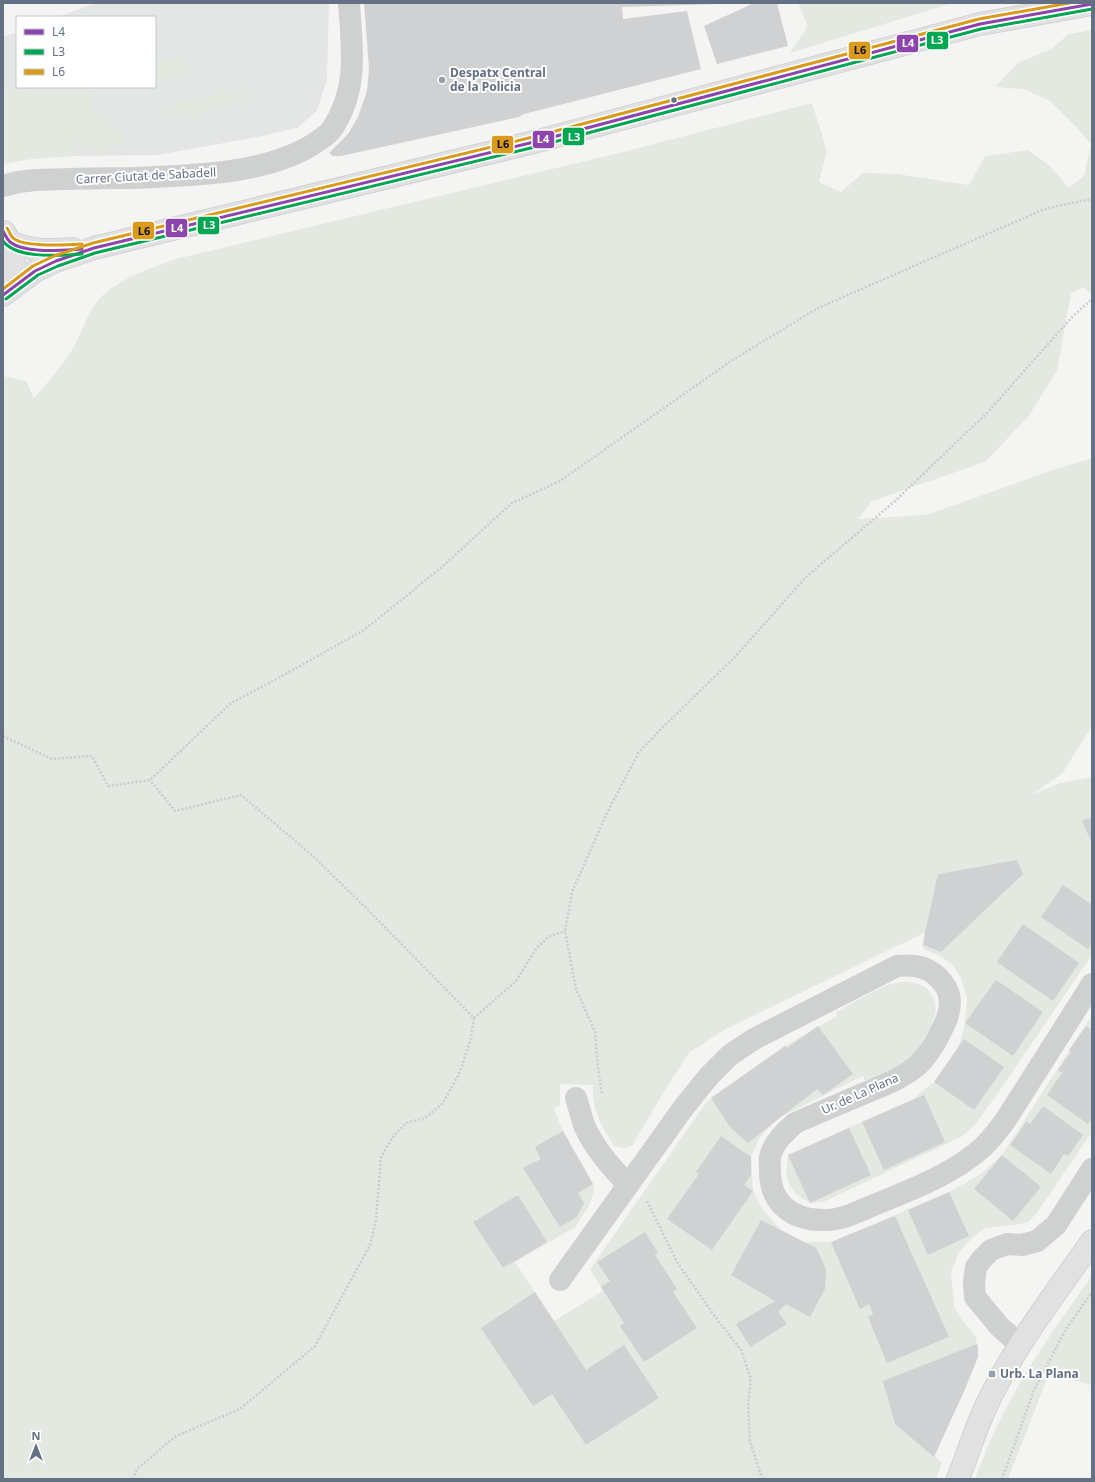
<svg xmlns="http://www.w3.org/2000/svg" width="1095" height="1482" viewBox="0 0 1095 1482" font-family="'Noto Sans',sans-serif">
	<rect width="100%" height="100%" fill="#f4f5f3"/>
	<!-- built -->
	<g fill="#e4e6e6">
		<path d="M95,3h234l-2,76 -10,32 -20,17 -39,9 -100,18 -83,1 -14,-69h94v-70h-98z"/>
		<path d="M17,32v55h30l-44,6v-56z"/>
	</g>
	<!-- green -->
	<g fill="#e3e8e1">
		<path d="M798,3h155l-163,50 18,-27z"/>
		<path d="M1092,30v264l-9,-7 -12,7 -14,77 -29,46 -43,45 -113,39 -14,18 68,-4 127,-45 39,-12v268l-30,48 -31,21 29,-12 32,-6v178l-96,141 -22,30 -13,11 -138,65 -13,1 -13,-8 -7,-8 -4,-13 2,-19 125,-56 21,-17 24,-33 7,-26 2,-25 -6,-20 -9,-14 -16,-10 -13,-5 1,-16 -200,97 -35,23 -26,40 -31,53 -9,2 -9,-2c-12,-20 -23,-36 -21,-61l-33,-1v21l-6,4 9,22 30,53 1,7 -5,15 -14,21 -60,35 39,59 49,-30 -13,-22 113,-162 8,-9 74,-52 52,-30 -1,-4c18,-9 47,-29 66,-30 9,-1 20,2 26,8 15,16 5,34 -5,50 -3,5 -6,11 -10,15 -11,14 -32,19 -48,26l-2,-5 -85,42 -18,19 -9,20 2,34 10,19 18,20 23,12h27l118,-50 32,-18 21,-19 90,-140v117l-55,81 -9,9 -7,2 -36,4 -12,9 -14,15 -8,20 3,34 8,14 14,17 2,17 -13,35 -31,67 8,7 -6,16h-933v-1103l23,5 8,17c14,-16 30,-34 41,-53 8,-15 14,-37 27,-49 21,-19 47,-27 74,-37l447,-107 189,-49 15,48 -8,31 22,10 22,-19 34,1 72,11 16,-29 43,-6 21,15 20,23 15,-12 7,-32 -14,-16 -27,-27 -27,-12 -28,-2 23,-24 33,-14 18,-15z"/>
		<path d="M177,60l17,5 -16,14 -23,3v-21z"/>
		<path d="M250,85l-6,17 -20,5 -38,12 -33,-2 18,-14z"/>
		<path d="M47,87h40l10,23 17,16 12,14 -24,15 -29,-12 2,13 -43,3 -29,5v-71z"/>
		<path d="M1092,1275v110l-19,-5 -21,-14 -44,113h-33c10,-27 21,-53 35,-78 23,-44 54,-85 82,-126z"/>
	</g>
	<!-- building -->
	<g fill="#d0d1d2">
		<path d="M364,3h355v1l-97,3 1,12 64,-8 14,58 -177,45 -5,3 -178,39h-8l-4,-3 19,-19 10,-17 9,-26 2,-22z"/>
		<path d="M754,3h23l11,43 -71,18 -13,-38z"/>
		<path d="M1092,817v26l-10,-22z"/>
		<path d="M1017,860l6,14 -82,78 -18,-7 2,-12 13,-59z"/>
		<path d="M1063,885l29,20v38l-4,6 -47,-32z"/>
		<path d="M1023,924l56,39 -26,38 -56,-39z"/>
		<path d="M996,980l47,32 -30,44 -48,-33z"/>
		<path d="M818,1026l35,48 -30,21 -6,-6 -69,54 -18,-16 -19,-29 74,-52 2,2z"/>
		<path d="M1086,1026l6,4v88l-4,6 -41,-29 15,-22 -4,-3 13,-18 -2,-2z"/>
		<path d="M964,1039l40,28 -30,43 -40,-28z"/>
		<path d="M924,1095l21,47 -61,28 -22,-48z"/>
		<path d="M1043,1106l40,29 -15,21 -4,-2 -13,20 -41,-29 17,-24 3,3z"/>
		<path d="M849,1128l22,47 -61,28 -22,-48z"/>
		<path d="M563,1131l30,53 -15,9 6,10 -7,14 -17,10 -37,-59 18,-9 -6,-12z"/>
		<path d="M721,1136l30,21v18l-7,10 9,6 -41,59 -45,-31 32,-45 -3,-2z"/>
		<path d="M1002,1155l39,32 -28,34 -39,-32z"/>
		<path d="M949,1192l20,44 -41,19 -20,-45z"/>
		<path d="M518,1195l29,47 -44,26 -30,-46z"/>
		<path d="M895,1216l54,121 -62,26 -19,-46 5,-3 -4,-10 -9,5 -29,-67z"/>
		<path d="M761,1220l55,28 10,21 -1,20 -15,28 -24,-13 -8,8 9,12 -37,23 -14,-23 39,-23 -44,-26z"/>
		<path d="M645,1232l13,21 -3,2 22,34 -4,3 24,36 -53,34 -24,-36 4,-3 -23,-36 9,-6 -13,-19z"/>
		<path d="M535,1292l51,78 38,-25 35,53 -73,47 -34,-51 -19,12 -52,-78z"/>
		<path d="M977,1344l1,4v9l-13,32 -31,68 -39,-33 -12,-43z"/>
	</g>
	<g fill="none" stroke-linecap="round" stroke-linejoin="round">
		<defs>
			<path id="major" d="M958,1479c10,-26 18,-52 30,-77 27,-57 68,-109 104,-161"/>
			<g id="highway">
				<path d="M10,242c22,9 39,9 63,7"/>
				<path d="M3,293c15,-16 13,-44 1,-61"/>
				<path d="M3,295l32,-24 21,-10 38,-13 440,-106 446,-118 112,-20"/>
			</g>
		</defs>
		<!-- major casing -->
		<use href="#major" stroke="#d0d1d1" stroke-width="24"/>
		<!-- highway casing -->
		<use href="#highway" stroke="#d1d2d2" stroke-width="24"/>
		<!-- path -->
		<g stroke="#cbcccd" stroke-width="2.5" stroke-dasharray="2 2" stroke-linecap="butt">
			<path d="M3,736l49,23 40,-3 16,30 42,-6 81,-77 51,-27 82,-46 78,-63 70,-64 48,-22 171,-120 87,-53 229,-100 45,-9"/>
			<path d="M474,1018l42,-37 20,-32 12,-12 17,-6"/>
			<path d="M602,1093l-4,-24 -3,-37 -19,-43 -11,-58 7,-39 35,-79 32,-61 23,-24 73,-71 71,-80 89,-76 92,-88 86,-97 19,-17"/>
			<path d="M647,1201l30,61 36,52 28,36 10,29 -3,26 2,36 12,38"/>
			<path d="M133,1479l4,-10 39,-33 64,-27 75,-63 55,-101 6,-25 5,-63 11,-19 14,-15 19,-5 18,-15 17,-31 11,-34 3,-20 -107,-109 -53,-52 -73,-62 -66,16 -25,-31"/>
			<path d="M1002,1479l32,-89 31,-59 27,-39"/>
		</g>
		<!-- minor -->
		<g stroke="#cfd0d0" stroke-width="22">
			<path d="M3,186l15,-4 18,-2c31,-1 63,-2 94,-2 57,-2 140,-3 188,-37 5,-4 11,-7 14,-12 27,-40 20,-81 17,-126"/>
			<path d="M576,1098c3,9 5,18 8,27 10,23 27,42 44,60"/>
			<path d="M560,1280l124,-173 25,-31 21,-21 24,-16 143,-73c19,-2 34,1 46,17 10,12 8,26 2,40 -7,15 -14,29 -26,41 -15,14 -35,21 -54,29 -23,10 -47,20 -70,30 -10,9 -22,20 -25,34 -1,3 0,8 0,12 -1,34 22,52 56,51 17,0 33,-9 48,-15 34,-14 69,-27 98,-49 13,-9 23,-22 33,-35l87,-137"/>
			<path d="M1020,1345l-21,-19 -24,-29 -1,-15 2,-15 6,-8 9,-9 16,-6 15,1 15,-4 19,-16 36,-56"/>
		</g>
		<!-- major -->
		<use href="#major" stroke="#e1e1e2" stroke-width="22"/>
		<!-- highway -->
		<use href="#highway" stroke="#e1e1e2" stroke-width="22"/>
		<defs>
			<g id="bus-1">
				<path d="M3,231c2,4 4,8 7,11 15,12 53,8 72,7"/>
				<path d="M3,295l32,-24 21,-10 38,-13 440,-106 446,-118 112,-20"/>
			</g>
			<g id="bus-2">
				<path d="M3,241c14,19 59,14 79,13"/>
				<path d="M6,299l32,-24 20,-9 37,-13 440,-106 446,-118 111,-20"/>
			</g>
			<g id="bus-3">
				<path d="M7,228c2,3 3,6 5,9 10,11 55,8 70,7"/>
				<path d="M3,289l30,-23 21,-10 39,-13 440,-106 446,-118 90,-16"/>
			</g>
		</defs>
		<!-- bus-1 casing -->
		<use href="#bus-1" stroke="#fff" stroke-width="6"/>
		<!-- bus-2 casing -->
		<use href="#bus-2" stroke="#fff" stroke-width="6"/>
		<!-- bus-3 casing -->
		<use href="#bus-3" stroke="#fff" stroke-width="6"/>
		<!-- bus-1 -->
		<use href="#bus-1" stroke="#8e44ad" stroke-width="3"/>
		<!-- bus-2 -->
		<use href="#bus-2" stroke="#00a651" stroke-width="3"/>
		<!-- bus-3 -->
		<use href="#bus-3" stroke="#da9b1a" stroke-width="3"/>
	</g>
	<!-- markers -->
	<g fill="#969fab" stroke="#fff" stroke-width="1.5">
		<circle cx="442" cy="80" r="4"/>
		<rect x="988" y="1370" width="8" height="8" rx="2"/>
	</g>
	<circle fill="#647084" stroke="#fff" stroke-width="1.5" cx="674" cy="100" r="3.5"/>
	<g text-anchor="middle" stroke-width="4" stroke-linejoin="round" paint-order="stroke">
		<!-- poi labels -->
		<g font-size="12" font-weight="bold" fill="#647084" stroke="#fff" text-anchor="start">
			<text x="450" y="77">Despatx Central<tspan x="450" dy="14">de la Policia</tspan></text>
			<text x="1000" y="1378">Urb. La Plana</text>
		</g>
		<!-- street labels -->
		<g font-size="12" fill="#647084" stroke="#fff">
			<text transform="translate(146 176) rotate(-3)" y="4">Carrer Ciutat de Sabadell</text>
			<text transform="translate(860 1094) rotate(-24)" y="4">Ur. de La Plana</text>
		</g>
	</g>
	<g stroke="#fff" stroke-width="1.5">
		<rect x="926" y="31" width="23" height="19" rx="4" fill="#00a651"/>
		<rect x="896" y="34" width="23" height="19" rx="4" fill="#8e44ad"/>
		<rect x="848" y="41" width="23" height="19" rx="4" fill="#da9b1a"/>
		<rect x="562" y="127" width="23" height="19" rx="4" fill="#00a651"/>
		<rect x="532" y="130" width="23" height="19" rx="4" fill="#8e44ad"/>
		<rect x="491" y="135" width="23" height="19" rx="4" fill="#da9b1a"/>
		<rect x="197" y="216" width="23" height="19" rx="4" fill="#00a651"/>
		<rect x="165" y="218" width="23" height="20" rx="4" fill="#8e44ad"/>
		<rect x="132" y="221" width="23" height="19" rx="4" fill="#da9b1a"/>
	</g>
	<g font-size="11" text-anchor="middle" font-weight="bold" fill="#fff">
		<text x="937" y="44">L3</text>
		<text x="908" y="47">L4</text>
		<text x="574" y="141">L3</text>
		<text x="543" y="143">L4</text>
		<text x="209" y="229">L3</text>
		<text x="177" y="232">L4</text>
	</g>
	<g font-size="11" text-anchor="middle" font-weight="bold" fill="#111">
		<text x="860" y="54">L6</text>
		<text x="503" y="148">L6</text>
		<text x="144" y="235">L6</text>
	</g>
	<!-- border -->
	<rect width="1095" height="1482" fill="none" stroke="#647084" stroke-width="8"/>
	<!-- legend -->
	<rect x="16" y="16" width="140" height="72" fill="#ffffff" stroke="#c1c6ce"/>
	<rect x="24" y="29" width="20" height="6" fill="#8e44ad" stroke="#c1c6ce"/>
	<text x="52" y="36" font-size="12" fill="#647084">L4</text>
	<rect x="24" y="49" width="20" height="6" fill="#00a651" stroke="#c1c6ce"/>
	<text x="52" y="56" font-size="12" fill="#647084">L3</text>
	<rect x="24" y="69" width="20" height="6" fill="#da9b1a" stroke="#c1c6ce"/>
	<text x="52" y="76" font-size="12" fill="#647084">L6</text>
	<!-- north arrow -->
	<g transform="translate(36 1446)" stroke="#ffffff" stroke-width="3" paint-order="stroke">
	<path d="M0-3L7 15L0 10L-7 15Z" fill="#647084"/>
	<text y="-6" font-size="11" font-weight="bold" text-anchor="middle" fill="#647084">N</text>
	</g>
</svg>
